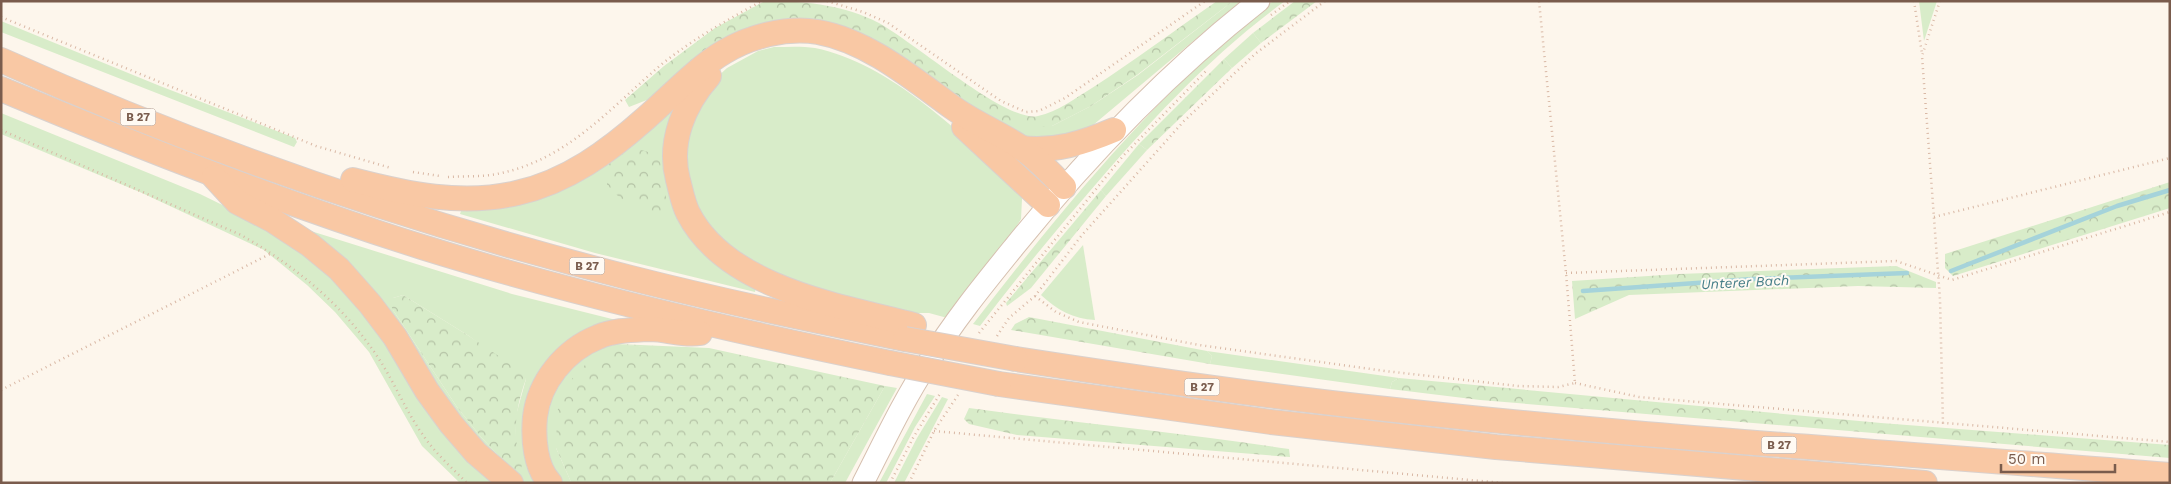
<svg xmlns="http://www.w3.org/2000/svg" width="2171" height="484" viewBox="0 0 2171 484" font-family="'Work Sans',sans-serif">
	<defs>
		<pattern id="forest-crowns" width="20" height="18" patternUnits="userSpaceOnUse" patternTransform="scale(1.25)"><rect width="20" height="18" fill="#d8ecc9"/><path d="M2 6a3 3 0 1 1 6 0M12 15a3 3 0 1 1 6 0" fill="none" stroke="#b4c2a5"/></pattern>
	</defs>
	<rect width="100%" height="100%" fill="#fdf6ec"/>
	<!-- grass -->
	<g fill="#d8ecc9" fill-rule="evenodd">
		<path d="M1233,1h8l-161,135 -53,3 -32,-18 57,5 39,-20 47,-31z"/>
		<path d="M1273,1h12c-74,54 -136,121 -195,190 -38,44 -75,89 -110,135l-7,-2c90,-116 183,-231 300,-323z"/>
		<path d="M1919,1h18l-13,40z"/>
		<path d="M1,21l159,65 135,52 2,4 -3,5 -293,-115z"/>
		<path d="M1253,33l8,10 -29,25 -8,-9z"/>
		<path d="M774,47c13,0 28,-1 41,1 76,15 151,90 205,141l2,10 -1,20 -27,44 -43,56 -22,-6h-10l-2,3 -131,-36 -58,-32 -31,-37 -14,-37 4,-46 26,-47 14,-13 31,-17z"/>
		<path d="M675,103l-9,65 90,118 -1,6 -160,-39 -135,-39 1,-3 28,-2 138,-63z"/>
		<path d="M1,113l199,81 63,31 74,54 163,204h-40l-38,-37 -53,-94 -34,-40 -28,-27 -43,-35 -122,-57 -141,-59z"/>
		<path d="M1139,144l8,6 -41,46 -5,-6z"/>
		<path d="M298,227l214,67 108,27 -21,15 -59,59 10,88h-31l-33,-27zM403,295l66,41 57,43 -11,40 1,31 -3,21 -32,-34 -24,-30 -64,-97v-12z"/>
		<path d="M1083,245l12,75c-22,-1 -38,-10 -54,-25z"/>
		<path d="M617,344l31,3 -92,101 15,34 3,1h-15c-4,-8 -9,-16 -12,-25 -11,-33 7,-84 37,-103 9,-5 23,-8 33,-11z"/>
		<path d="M1207,351l192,27 -7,4 -2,7 -180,-25 2,-8z"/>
		<path d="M885,386l12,2 -52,95h-15z"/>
		<path d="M927,394l8,2 -20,31 -29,56h-7z"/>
		<path d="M942,397l6,2 -44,84h-10l23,-45z"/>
	</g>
	<!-- forest -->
	<g fill="url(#forest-crowns)">
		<path d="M765,1c38,0 73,3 108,19 35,16 133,104 165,96 20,-4 37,-18 54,-28 42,-27 83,-58 125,-87h16l-96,74 -46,31 -39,20 -22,2 -35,-7 -198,-95 -140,70 -28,11 -4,-7 39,-34 51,-38z"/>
		<path d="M1295,1h22l-56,42 -8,-10z"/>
		<path d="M1224,59l8,9 -85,82 -8,-6z"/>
		<path d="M627,146l32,9 9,55 -19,3 -29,-15 -13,-13v-22z"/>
		<path d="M2170,182v26l-217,68 -8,-8v-14z"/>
		<path d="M1101,190l5,6 -75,92 -24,18 -1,-3z"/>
		<path d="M1896,266l40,16v6l-78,-2 -229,9 -54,24 -3,-38 107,-7z"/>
		<path d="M403,295l66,41 53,36 4,7c-10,28 -15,57 -4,86l-2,6h-7l-32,-34 -24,-30 -64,-97 -2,-5 2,-7z"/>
		<path d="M1029,317l178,34 5,5 -2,8 -199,-34 4,-6z"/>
		<path d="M617,344l92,4 176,38 -55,97h-256l-3,-1 -15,-34 1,-36 10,-28 20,-21 30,-14 27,-2z"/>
		<path d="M1399,378l482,45 289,22v13l-690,-58 -90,-11 2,-7z"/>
		<path d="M969,408c107,15 214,25 320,41l1,8 -273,-22 -48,-11 -5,-5z"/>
	</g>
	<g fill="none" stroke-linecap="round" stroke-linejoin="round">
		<!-- stream -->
		<g stroke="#a5d3da" stroke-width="4.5">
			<path d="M1951,271l166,-65 53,-16"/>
			<path d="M1583,291l170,-12 154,-6"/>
		</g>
		<defs>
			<path id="secondary" d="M863,483c21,-41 40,-82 65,-120 25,-41 56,-79 86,-116 73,-90 153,-174 245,-246"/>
			<g id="trunk">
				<path d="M1,60c200,90 417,164 630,218 90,23 182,42 274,61"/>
				<path d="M709,76c-25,28 -41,66 -31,104 3,11 5,23 10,33 38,75 152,93 226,112"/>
				<path d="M1,89c138,58 278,113 421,158 154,48 311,84 468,116"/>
				<path d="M964,127l84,78"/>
				<path d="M1021,148c34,4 62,-5 93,-18"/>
				<path d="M214,177l23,25 35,18 38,25 29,24 31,35 25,33 32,54 24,33 25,29 35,30"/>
				<path d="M353,180c54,14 109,26 164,13 50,-11 92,-42 129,-75 23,-20 52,-51 78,-66 27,-16 62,-25 94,-20 50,9 94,46 134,75 22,16 48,26 70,41 15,11 29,25 42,39"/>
				<path d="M1016,359c123,19 246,37 370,50 260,29 522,44 784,66"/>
				<path d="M999,384l272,38 225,25 429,36"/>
				<path d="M550,483c-15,-16 -17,-45 -15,-66 4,-35 30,-67 63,-80 16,-7 35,-7 52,-8 17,0 33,7 50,4"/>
			</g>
		</defs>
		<!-- secondary casing -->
		<use href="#secondary" stroke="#d6c0b0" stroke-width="23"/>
		<!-- trunk casing -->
		<use href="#trunk" stroke="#dad1cd" stroke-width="26"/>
		<!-- path -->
		<g stroke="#d9b8a5" stroke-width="2.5" stroke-dasharray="1 4" stroke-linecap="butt">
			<path d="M827,1l36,11 25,11 113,78 25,11 13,-1 26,-13 140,-97"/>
			<path d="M1914,1l8,53"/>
			<path d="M1940,1l-18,55 18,243 3,125"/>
			<path d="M1271,15l19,-14"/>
			<path d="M1,17l315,129 75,22"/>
			<path d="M1,130l240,105c54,31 101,69 136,121 17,25 28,54 46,79 12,18 29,33 44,48"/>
			<path d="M413,172l27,4"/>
			<path d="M448,177c16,-1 33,0 49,-3 71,-14 113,-66 165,-110 31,-25 65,-44 100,-63"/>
			<path d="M1934,217l236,-59"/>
			<path d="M1566,273l330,-12 56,19 218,-68"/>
			<path d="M1035,296l21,16 23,10 120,23 186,26 133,15 40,1 17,-4 -9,-110 -27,-272"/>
			<path d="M979,333l144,-177 83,-85"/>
			<path d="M997,336l12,-18 26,-22 47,-61 102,-114 71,-67 70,-53"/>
			<path d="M1575,383l64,14 531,45"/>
			<path d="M1,390l271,-137"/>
			<path d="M934,431l569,52"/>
			<path d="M890,483l23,-45 28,-46"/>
			<path d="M909,483l25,-52 24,-36"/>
		</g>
		<!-- secondary -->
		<use href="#secondary" stroke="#fff" stroke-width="21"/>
		<!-- trunk -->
		<use href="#trunk" stroke="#f9c8a4" stroke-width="24"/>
		<defs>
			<g id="trunk-bridge">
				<path d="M905,339l111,20"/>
				<path d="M890,363l109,21"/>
			</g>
		</defs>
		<!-- trunk-bridge casing -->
		<use href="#trunk-bridge" stroke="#dad1cd" stroke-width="26" stroke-linecap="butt"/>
		<!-- trunk-bridge -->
		<use href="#trunk-bridge" stroke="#f9c8a4" stroke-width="24"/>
	</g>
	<g text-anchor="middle" stroke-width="4" stroke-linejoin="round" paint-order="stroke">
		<!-- shield labels -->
		<g fill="#fffaf3" stroke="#a28b7f" stroke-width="1">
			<rect x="120.5" y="108.5" width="35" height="17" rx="4"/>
			<rect x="569.5" y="257.5" width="35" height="17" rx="4"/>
			<rect x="1184.5" y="378.5" width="35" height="17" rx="4"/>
			<rect x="1761.5" y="436.5" width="35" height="17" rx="4"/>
		</g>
		<g font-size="11" font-weight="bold" fill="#7a5c4d">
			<text x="138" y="121">B 27</text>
			<text x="587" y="270">B 27</text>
			<text x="1202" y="391">B 27</text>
			<text x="1779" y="449">B 27</text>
		</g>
		<!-- water labels -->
		<g font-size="14" font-style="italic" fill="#437c86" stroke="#fffaf3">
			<text transform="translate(1745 282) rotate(-3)" y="5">Unterer Bach</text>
		</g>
	</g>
	<!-- border -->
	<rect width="2171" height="484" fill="none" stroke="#7a5c4d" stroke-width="5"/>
	<!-- scale -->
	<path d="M2001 464v8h114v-8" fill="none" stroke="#7a5c4d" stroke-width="2.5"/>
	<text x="2008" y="464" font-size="15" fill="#7a5c4d" stroke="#fffaf3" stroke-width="4" paint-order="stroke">50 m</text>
</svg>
